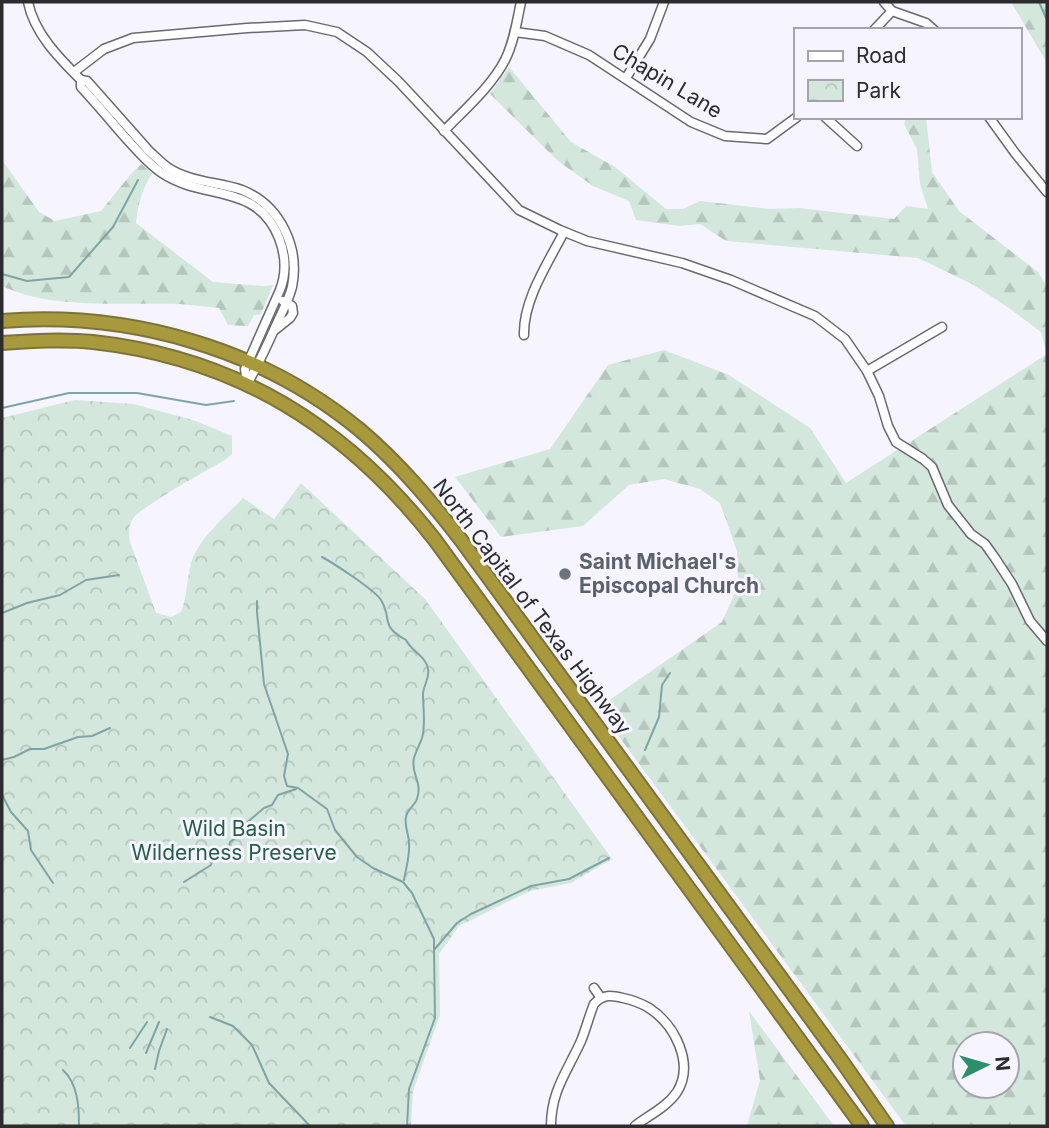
<svg xmlns="http://www.w3.org/2000/svg" width="1049" height="1128" viewBox="0 0 1049 1128" font-family="Inter,sans-serif">
	<defs>
		<pattern id="forest-firs" width="22" height="20" patternUnits="userSpaceOnUse" patternTransform="scale(1.75)"><rect width="22" height="20" fill="#d3e7dc"/><path d="M5 1l3.5 6h-7zM16 11l3.5 6h-7z" fill="#b5c6bd"/></pattern>
		<pattern id="park-crowns" width="20" height="18" patternUnits="userSpaceOnUse" patternTransform="scale(1.75)"><rect width="20" height="18" fill="#d3e7dc"/><path d="M2 6a3 3 0 1 1 6 0M12 15a3 3 0 1 1 6 0" fill="none" stroke="#b5c6bd"/></pattern>
	</defs>
	<rect width="100%" height="100%" fill="#f5f4ff"/>
	<!-- forest -->
	<g fill="url(#forest-firs)" fill-rule="evenodd">
		<path d="M1011,2h36v61z"/>
		<path d="M509,67l62,75 44,25 51,42h17l17,-8 70,8 29,-1 95,11 12,-13 22,3 -8,-25 -3,-35 -13,-25 2,-7h20l6,55 27,39 79,61 9,15v839h-141l-308,-418 124,-86 16,-36 -1,-35 -17,-48 -20,-14 -36,-10 -35,6 -46,41 -82,11 -46,-60 95,-28 58,-84 56,-15 65,25 81,53 36,55 201,-129 -6,-22 -32,-24 -37,-24 -54,-26 -192,-17 -26,-17 -21,2 -43,-6 -7,-19 -36,-15 -35,-25 -68,-67zM965,1044h42v42h-42z"/>
		<path d="M2,160l37,52 16,9 46,-10 30,-37 10,-10 11,9c-10,17 -14,30 -16,50l77,59 50,4 10,-1 -12,29 -7,1 -6,11 -20,-1 -9,-17c-13,-1 -26,-3 -39,-4 -55,-2 -128,6 -178,-18z"/>
		<path d="M749,1011l85,115h-87l13,-46z"/>
	</g>
	<!-- park -->
	<path fill="url(#park-crowns)" d="M75,400l58,4 60,16 39,16v18l-7,6c-16,9 -87,48 -93,60 -4,8 -3,14 -2,22l26,71 15,4 10,-5c6,-15 6,-32 10,-49 8,-25 34,-46 52,-65l31,21 27,-36 124,116 187,260 -41,24 -41,8 -71,35 -20,28 1,61 -27,76 -2,35h-409v-708z"/>
	<g fill="none" stroke-linecap="round" stroke-linejoin="round">
		<!-- stream -->
		<g stroke="#7fa4a6" stroke-width="2">
			<path d="M1039,2l8,18"/>
			<path d="M2,274l25,7 42,-4 44,-50 25,-47"/>
			<path d="M2,408l67,-15h68l69,12 28,-4"/>
			<path d="M322,557c11,6 53,33 59,43 12,20 -2,25 25,40 6,12 20,16 22,29 2,10 -5,16 -5,26 0,13 3,29 -1,43 -2,6 -6,13 -8,20 -4,16 9,23 3,41 -2,6 -10,11 -11,18 -2,8 3,18 3,26 1,13 -3,25 -5,37"/>
			<path d="M257,601v11l7,72 24,70 -4,22 3,10 11,2 29,21 8,21 22,27 16,11 30,14 9,11 22,46v11"/>
			<path d="M2,613l25,-10 33,-8 26,-15 33,-5"/>
			<path d="M645,750l14,-33 3,-32 8,-12"/>
			<path d="M2,760l12,-3 16,-8h14l34,-12 14,-1 18,-8"/>
			<path d="M2,795l9,17 17,19 3,19 22,33"/>
			<path d="M184,882l27,-17 2,-8 16,-10 1,-5 12,-9 2,-8 20,-17 8,-3 6,-10 18,-6"/>
			<path d="M210,1017l23,9 19,19 17,38 41,43"/>
			<path d="M130,1048l17,-26"/>
			<path d="M146,1053l13,-31"/>
			<path d="M155,1069l4,-18 8,-22"/>
			<path d="M63,1070c15,14 16,37 16,56"/>
			<path d="M407,1126l2,-37 26,-71 -1,-68 23,-27 14,-9 60,-28 38,-7 40,-21"/>
		</g>
		<defs>
			<g id="minor">
				<path d="M28,2c6,31 31,56 53,78l6,1 62,70c7,6 13,13 21,18 21,13 48,13 72,21 38,15 58,57 50,97 -3,12 -9,23 -14,34 -10,22 -19,43 -31,63"/>
				<path d="M884,2l8,9 34,12 8,7"/>
				<path d="M874,30l18,-19"/>
				<path d="M515,32l30,4 44,19 102,67 34,14 42,3 30,-22"/>
				<path d="M74,72l30,-23 29,-11 114,-10 58,-3 32,7 30,20 31,29 121,129 41,20 27,11 95,22 49,17 84,36 30,23 22,32 12,25 9,30 8,16 27,17 9,8 16,38 23,29 14,10 10,14 17,26 18,37 17,20"/>
				<path d="M626,78l24,-39 14,-37"/>
				<path d="M81,80v7c15,16 29,33 43,49 12,13 23,27 38,37 41,28 95,9 117,65 7,18 8,34 1,52l-35,79 2,15"/>
				<path d="M825,117l32,29"/>
				<path d="M989,117l26,36 32,39"/>
				<path d="M444,131c21,-22 47,-44 61,-71 9,-18 12,-39 16,-58"/>
				<path d="M275,330l15,-12 3,-5 -1,-7 -9,-5"/>
				<path d="M524,335c-1,-35 24,-72 40,-103"/>
				<path d="M867,371l75,-44"/>
				<path d="M594,988l7,10"/>
				<path d="M551,1126c0,-35 16,-54 30,-85 5,-12 8,-25 13,-37 9,-10 17,-9 29,-6 9,2 18,5 26,10 25,16 46,55 28,84 -10,15 -28,23 -42,34"/>
			</g>
			<g id="highway">
				<path d="M2,321c127,-10 259,27 358,109 39,33 70,70 101,110l380,520 46,66"/>
				<path d="M2,343c30,-2 61,-4 91,-1 144,16 254,85 342,198l427,586"/>
			</g>
		</defs>
		<!-- minor casing -->
		<use href="#minor" stroke="#696972" stroke-width="11"/>
		<!-- highway casing -->
		<use href="#highway" stroke="#7d7338" stroke-width="16"/>
		<!-- minor -->
		<use href="#minor" stroke="#fff" stroke-width="8"/>
		<!-- highway -->
		<use href="#highway" stroke="#a9993d" stroke-width="12"/>
	</g>
	<!-- markers -->
	<circle fill="#6b7280" stroke="#f5f4ff" stroke-width="2.5" cx="565" cy="574" r="7"/>
	<g text-anchor="middle" stroke-width="6" stroke-linejoin="round" paint-order="stroke">
		<!-- street labels -->
		<g font-size="21" fill="#2c2c2f" stroke="#f5f4ff">
			<text transform="translate(667 81) rotate(31)" y="7">Chapin Lane</text>
			<text transform="translate(532 607) rotate(53)" y="7">North Capital of Texas Highway</text>
		</g>
		<!-- worship labels -->
		<g font-size="21" font-weight="bold" fill="#5b616d" stroke="#f5f4ff" text-anchor="start">
			<text x="579" y="569">Saint Michael's<tspan x="579" dy="24">Episcopal Church</tspan></text>
		</g>
		<!-- park labels -->
		<g font-size="21" fill="#275e46" stroke="#f5f4ff">
			<text x="234" y="836">Wild Basin<tspan x="234" dy="24">Wilderness Preserve</tspan></text>
		</g>
	</g>
	<!-- border -->
	<rect width="1049" height="1128" fill="none" stroke="#2c2c2f" stroke-width="7"/>
	<!-- legend -->
	<rect x="794" y="28" width="228" height="91" fill="#f5f4ff" stroke="#a5a4ac" stroke-width="2"/>
	<rect x="808" y="51" width="35" height="10" fill="#ffffff" stroke="#a5a4ac" stroke-width="2"/>
	<text x="856" y="63" font-size="21" fill="#2c2c2f">Road</text>
	<rect x="808" y="80" width="35" height="21" fill="url(#park-crowns)" stroke="#a5a4ac" stroke-width="2"/>
	<text x="856" y="98" font-size="21" fill="#2c2c2f">Park</text>
	<!-- north arrow -->
	<g transform="translate(986 1065) rotate(85)"><circle r="33" fill="#f5f4ff" stroke="#a5a4ac" stroke-width="2"/>
	<path d="M0-5L12 26L0 18L-12 26Z" fill="#2c8f69"/>
	<text y="-10" font-size="19" font-weight="bold" text-anchor="middle" fill="#2c2c2f">N</text>
	</g>
</svg>
